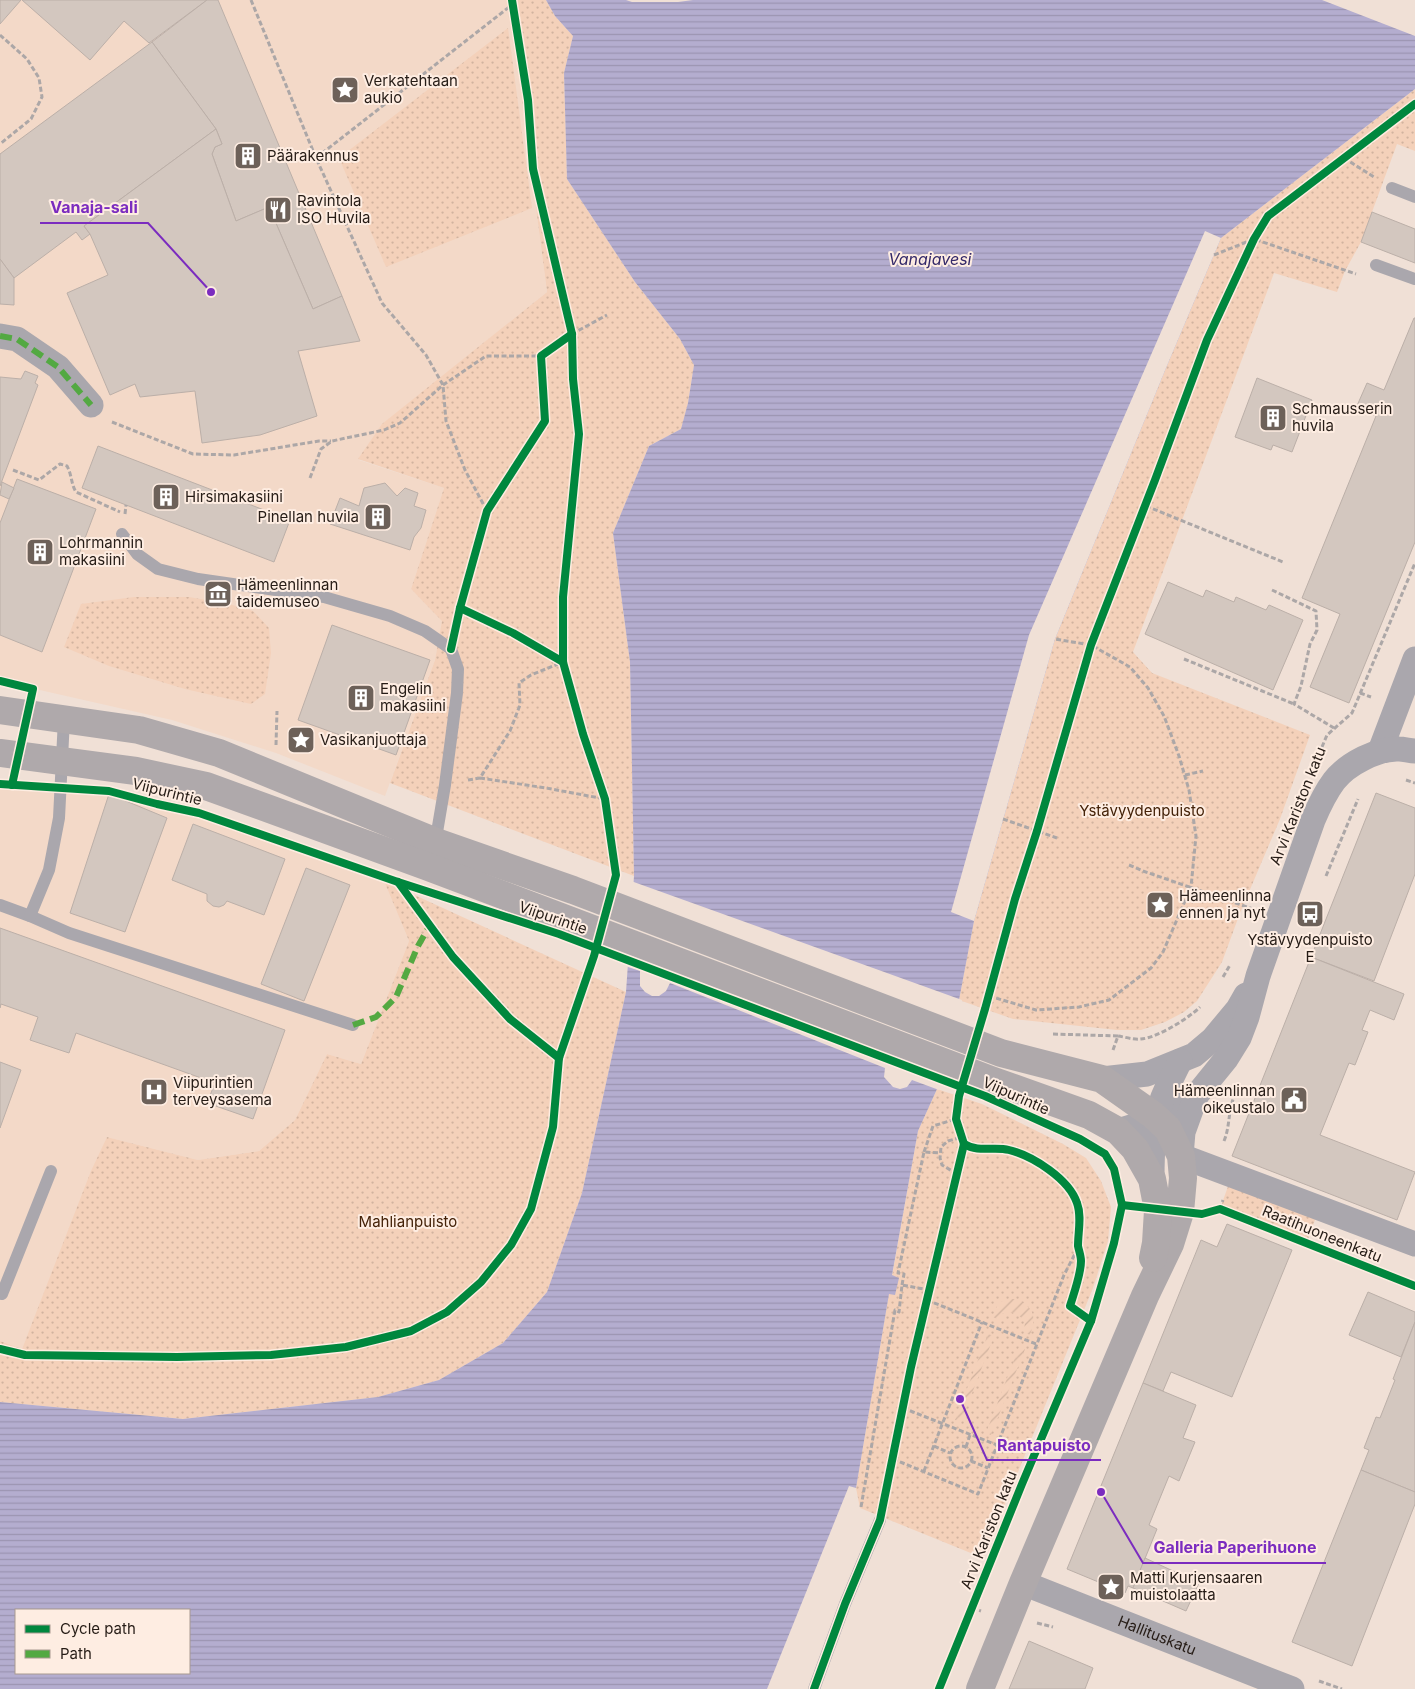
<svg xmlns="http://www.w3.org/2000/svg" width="1415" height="1689" viewBox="0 0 1415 1689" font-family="Inter,sans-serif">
	<defs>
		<pattern id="grass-dots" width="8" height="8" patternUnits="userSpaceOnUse" patternTransform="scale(1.25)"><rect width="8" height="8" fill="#f4d1ba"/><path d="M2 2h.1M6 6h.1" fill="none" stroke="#d1b39f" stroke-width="1.8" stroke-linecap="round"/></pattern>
		<pattern id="garden-furrows" width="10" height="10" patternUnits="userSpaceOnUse" patternTransform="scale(1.25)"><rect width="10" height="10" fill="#f4d1ba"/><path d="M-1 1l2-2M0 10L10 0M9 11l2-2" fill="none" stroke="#d1b39f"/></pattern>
		<pattern id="water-rules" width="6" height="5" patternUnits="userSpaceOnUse" patternTransform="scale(1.25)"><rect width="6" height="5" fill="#b4adcf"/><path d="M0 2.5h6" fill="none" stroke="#9b94b1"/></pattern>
	</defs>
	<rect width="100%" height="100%" fill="#f0e0d6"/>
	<!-- built -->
	<g fill="#f3d9c8">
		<path d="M0,0h506l13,78 28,214 -66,53 -122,115 85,28 -33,101 32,31 -8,40 -50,136 -109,-43 -104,-33 -172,-39z"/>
		<path d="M0,784l107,9 91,24 186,64 25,60 -48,123 -34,-10 -32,66 -36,31 -61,9 -91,-23 -85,212 -22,-8z"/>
	</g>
	<!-- grass -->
	<g fill="url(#grass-dots)">
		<path d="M506,0h40l9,16 18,20 -9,37 3,106 68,103 45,57 14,26 -6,38 -7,26 -32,17 -36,87 17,129 4,214 -244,-93 45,-123 7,-39 -31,-32 33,-101 -86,-29 24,-35 165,-132 -28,-214z"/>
		<path d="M508,28l24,180 -146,59 -47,-109z"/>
		<path d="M1415,89v62l-18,-7 -36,98 -16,29 -8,21 -63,-19 -141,379 19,21 158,62 -30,84 -40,94 -18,49 -25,39 -13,11 -19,10 -24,8h-24l-104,-11 -54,-19 15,-79 81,-282 111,-271 55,-130z"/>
		<path d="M134,597h55l40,7 24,7 16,17 2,25 -6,41 -14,10 -66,-15 -76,-23 -45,-19 17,-43z"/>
		<path d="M384,881l242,111 -44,201 -35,99 -44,51 -64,37 -61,17 -195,22 -183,-17v-61l22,8 69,-178 16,-34 91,23 61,-9 36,-31 32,-66 34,10 48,-123z"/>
		<path d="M937,1089l45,15 81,40 23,14 15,23 10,26 -3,34 -15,47 -110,270 -123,-50 -4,-20 33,-194 10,-16 -7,-2 26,-145z"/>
		<path d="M1232,1175l87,33 -12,35 -87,-34z"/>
	</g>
	<!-- garden -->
	<g fill="url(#garden-furrows)">
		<path d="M1014,1299c20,7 23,17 16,36l-6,-3 1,-10c-6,-8 -14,-12 -23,-8l-3,6 -6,-3c4,-13 7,-18 21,-18z"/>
		<path d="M988,1334l6,2 -33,86 -6,-2z"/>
		<path d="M1019,1347l6,2 -34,86 -5,-2z"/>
	</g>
	<!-- water -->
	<path fill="url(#water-rules)" fill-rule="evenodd" d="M546,0h80l6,2h46l15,-2h722v89l-194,149 -55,130 -111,271 -81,282 -15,79 -22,89 -19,42 -26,144 7,3 -4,17 -6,-1 -33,194 -7,-2 -82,203h-767v-287l183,17 195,-22 61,-17 64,-37 44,-51 35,-99 44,-201 8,-116 -4,-214 -17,-129 36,-87 32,-17 7,-26 6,-38 -14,-26 -45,-57 -68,-103 -3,-106 9,-37 -18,-20zM16,1610h173v63h-173z"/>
	<!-- pier -->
	<g fill="#f0e0d6">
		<path d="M1322,0h93v36z"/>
		<path d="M1205,231l16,7 -55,130 -111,271 -81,282 -23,-9 78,-277z"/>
		<path d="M631,881l331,119 -23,90 -27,-10 -5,7 -7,2 -7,-2 -9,-10 1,-9 -215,-85 -4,8 -7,5h-7l-7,-4 -5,-6v-15l-15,-5z"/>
	</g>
	<!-- building -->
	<g fill="#d3c7bf" stroke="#bbafa8">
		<path d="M0,0h21l-21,24z"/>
		<path d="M22,0h185l-58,43 -25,-22 -34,39z"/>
		<path d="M207,0h11l124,296 -29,13 -44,-102 -33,14 -24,-67 3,-7 7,-3 -6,-15 -64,-87z"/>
		<path d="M152,42l64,87 -132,97 6,8 -8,6 -6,-8 -62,46 -14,-19v-105z"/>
		<path d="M216,129l6,15 -7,3 -3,7 24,67 33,-14 44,102 29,-13 18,45 -62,10 19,65 -57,19 -58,8 -7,-52 -55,6 -5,-13 -25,11 -43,-102 41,-18 -18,-41 -6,-8z"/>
		<path d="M1372,212l43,17v34l-54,-21z"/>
		<path d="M0,259l14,19v27l-14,-1z"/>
		<path d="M1414,318h1v224l-66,161 -39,-16 30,-73 -38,-16 74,-182 -20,-8 11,-25 17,7z"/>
		<path d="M25,371l13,5 -3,7 3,2 -38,101v-109l21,2z"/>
		<path d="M1257,378l55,22 -20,52 -19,-7 -2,5 -36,-13z"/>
		<path d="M98,446l192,74 -16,42 -192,-74z"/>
		<path d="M17,479l79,30 -54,143 -42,-17v-112z"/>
		<path d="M2,482l12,6 -5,11 -9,-4z"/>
		<path d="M385,483l12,13 8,-8 13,5 -4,13 12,4 -5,18 -7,9 -4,13 -80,-26 10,-26 19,8 5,-18z"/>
		<path d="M1168,582l35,15 3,-7 28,12 2,-5 30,13 3,-5 34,15 -30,70 -128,-56z"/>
		<path d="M332,625l98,35 -34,95 -98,-35z"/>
		<path d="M1376,793l39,15v66l-41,107 -63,-24z"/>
		<path d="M109,794l58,24 -42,114 -55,-19z"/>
		<path d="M193,824l92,35 -21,56 -37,-14 -3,4 -5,2 -6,-1 -6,-5v-7l-35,-14z"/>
		<path d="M306,868l44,17 -46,116 -43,-17z"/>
		<path d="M0,928l285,102 -32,89 -46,-16 8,-20 -139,-50 -7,20 -39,-13 8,-23 -37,-13 -1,4z"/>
		<path d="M1311,957l93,37 -10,26 -24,-10 -8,20 6,2 -13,33 -6,-2 -29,72 95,37 -18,48 -165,-64z"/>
		<path d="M0,1062l21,8 -21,58z"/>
		<path d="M1227,1224l65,26 -60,147 -61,-25 -8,19 -20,-8 58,-143 16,7z"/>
		<path d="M1368,1292l47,20v10l-14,35 -52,-22z"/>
		<path d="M1415,1322v170l-54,-22 8,-20 -5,-2 12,-31 4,1 15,-38 -2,-1z"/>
		<path d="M1143,1383l53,22 -13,33 12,4 -16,39 -10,-5 -20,49 8,4 -24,59 -5,-2 -3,7 -58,-24z"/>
		<path d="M1361,1470l54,22v12l-63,162 -60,-24z"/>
		<path d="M1145,1558l54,25 -13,28 -53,-23z"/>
		<path d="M1029,1641l64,27 -8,21h-76z"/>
	</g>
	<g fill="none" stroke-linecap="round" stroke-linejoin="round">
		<!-- path -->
		<g stroke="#aca7a7" stroke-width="3" stroke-dasharray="5 2.5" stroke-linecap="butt">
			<path d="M251,0l65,158 66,145 44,52 17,30 3,36 19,49 22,41"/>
			<path d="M0,35l27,24 12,19 3,19 -11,22 -31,25"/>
			<path d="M316,158l197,-154"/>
			<path d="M1344,158l30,19"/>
			<path d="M1214,255l40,-16 102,35"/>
			<path d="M572,334l35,-19"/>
			<path d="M112,422l81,32 41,1 85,-14h12"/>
			<path d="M13,470l26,10 21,-16 7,2c5,9 4,18 9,26l44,20"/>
			<path d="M310,478l11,-29 11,-8 52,-11 16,-7 43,-38 43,-29h55"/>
			<path d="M1146,506l137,56"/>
			<path d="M125,514l1,-9"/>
			<path d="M1272,590l44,21 1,19 -7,14 -9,42 -7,18 40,24"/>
			<path d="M1184,659l110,45"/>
			<path d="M1360,693l11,4"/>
			<path d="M276,745l1,-34"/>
			<path d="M1319,754l8,-19 25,-22 63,-150"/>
			<path d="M1185,775l18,-4"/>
			<path d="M480,778l66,10 59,11"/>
			<path d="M468,780l12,-2 30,-47 10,-26 -1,-22 12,-8 32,-13"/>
			<path d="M1406,780l9,3"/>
			<path d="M1003,819l54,19"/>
			<path d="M1129,865l14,6 110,38"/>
			<path d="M1326,876l32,-77"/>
			<path d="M1223,977l7,-12"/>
			<path d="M989,996l47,14 43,-3 30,-7 42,-32 12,-16 28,-65 5,-51 -7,-46 -10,-34 -15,-40 -16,-28 -18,-21 -39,-22 -36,-6"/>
			<path d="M1053,1034l65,2"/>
			<path d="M1113,1050l5,-14c7,1 16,4 23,3 16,-1 48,-21 59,-32"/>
			<path d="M1224,1141c6,-14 4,-30 10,-44"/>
			<path d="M924,1152l9,-26 23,-7"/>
			<path d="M957,1174l-15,-9 -2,-7 1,-11 7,-6 14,-4"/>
			<path d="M1220,1209l3,-9"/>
			<path d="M902,1285l2,-11 -6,-1 26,-121 16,1"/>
			<path d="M927,1300l109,44"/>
			<path d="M903,1408l94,37"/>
			<circle cx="961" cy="1457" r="11"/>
			<path d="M934,1446l16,7"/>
			<path d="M966,1447l4,-12"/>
			<path d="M893,1459l85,35 86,-219 14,-27"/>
			<path d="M971,1461l17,7"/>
			<path d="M924,1471l58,-149"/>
			<path d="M861,1507l34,-197 4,2 3,-27 27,5"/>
			<path d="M972,1608l9,3"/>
			<path d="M1037,1623l16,4"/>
			<path d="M1319,1681l23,8"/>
		</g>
		<!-- service -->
		<g stroke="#aaa7ad" stroke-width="12">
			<path d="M1392,188l23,9"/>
			<path d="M1376,265l39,14"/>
			<path d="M122,534l15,20 21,15 40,10 126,18 66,19 35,15 26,18 7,20 -1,24 -12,92 -10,59"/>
			<path d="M0,905l30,11 39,17 284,92"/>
			<path d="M30,916l19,-46 10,-52 5,-99"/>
			<path d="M0,1293l2,1 49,-123"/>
			<path d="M814,1689l31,-85 35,-84"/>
		</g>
		<!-- minor -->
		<g stroke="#aaa7ad" stroke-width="25">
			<path d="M0,336l17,3 41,28 33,38"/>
			<path d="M1380,751l35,-92"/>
			<path d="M1102,1079l45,-5 47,-19 19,-16 25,-30 8,-14"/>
			<path d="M1118,1131l39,-12 39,-23 30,-37 13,-21 8,-21 11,-41 55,-156c6,-14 12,-27 21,-39 13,-17 44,-33 65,-32 5,0 11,2 16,2"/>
			<path d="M1181,1156l234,88"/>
			<path d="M1181,1156l2,-24 13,-36"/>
			<path d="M1152,1179c0,-27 1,-56 11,-82 5,-12 11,-24 17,-36"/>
			<path id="s1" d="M1023,1583l269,106"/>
		</g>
		<!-- primary -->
		<g stroke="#afa9ab" stroke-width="28">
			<path d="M0,710l139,20 80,23 217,89 137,48 428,163 101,26 51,36 15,14 13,27 2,22 -3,34 -10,32 -25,52 -122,287 -43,106"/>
			<path d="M0,753l136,18 70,15 220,80 565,214 98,35 29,16 17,18 17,30 6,31 -2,33 -3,15"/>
		</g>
		<!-- quiet -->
		<g stroke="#53a942" stroke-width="6" stroke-dasharray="12 6" stroke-linecap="butt">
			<path d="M0,336l17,3 41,28 33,38"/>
			<path d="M353,1025l23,-8 20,-20 22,-51 12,-21"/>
		</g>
		<defs>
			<g id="cycleway">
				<path d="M460,608l53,25 50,29"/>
				<path d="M451,649l9,-41 27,-97 58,-90 -4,-65 31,-22"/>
				<path d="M0,681l33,8 -21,96"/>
				<path d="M0,784l109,7 48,13 42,9 199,69 161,52 426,162 95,43 25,15 9,15 8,36 -8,38 -23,78 -69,163 -83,205"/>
				<path d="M398,882l55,75 57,62 49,39"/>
				<path d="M964,1144c15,9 30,2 45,6 24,6 60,29 68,53 5,13 1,29 1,43 1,5 3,10 3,15 0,13 -7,32 -11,45l21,15"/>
				<path d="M1122,1205l80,9 18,-5 195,77"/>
				<path d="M0,1349l25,6 152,2 94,-2 75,-8 65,-16 36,-19 34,-30 30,-37 20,-36 22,-82 6,-69 35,-102 22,-81 -11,-76 -22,-65 -20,-72v-65l16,-163 -6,-55 -1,-45 -39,-165 -5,-69 -16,-100"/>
				<path d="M814,1689l31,-85 35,-84 31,-153 53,-223 -8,-25 3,-23 26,-87 30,-110 22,-68 54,-186 64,-165 52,-140 47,-101 14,-23 147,-112"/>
			</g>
		</defs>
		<!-- cycleway casing -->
		<use href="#cycleway" stroke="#feede2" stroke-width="11"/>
		<!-- cycleway -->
		<use href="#cycleway" stroke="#00873e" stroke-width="8"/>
	</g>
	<!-- icons -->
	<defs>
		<symbol id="sight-square" viewBox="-11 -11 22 22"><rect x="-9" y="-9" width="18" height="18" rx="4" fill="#6d6159" stroke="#feede2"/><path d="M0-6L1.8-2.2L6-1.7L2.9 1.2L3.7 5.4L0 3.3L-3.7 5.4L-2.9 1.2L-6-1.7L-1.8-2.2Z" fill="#fff"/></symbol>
		<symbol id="building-square" viewBox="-11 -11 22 22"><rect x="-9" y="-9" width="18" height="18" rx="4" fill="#6d6159" stroke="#feede2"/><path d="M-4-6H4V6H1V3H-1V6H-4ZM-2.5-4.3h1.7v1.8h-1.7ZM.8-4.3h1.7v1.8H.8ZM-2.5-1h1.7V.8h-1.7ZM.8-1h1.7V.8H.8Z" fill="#fff"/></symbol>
		<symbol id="restaurant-square" viewBox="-11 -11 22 22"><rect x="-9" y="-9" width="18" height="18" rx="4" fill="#6d6159" stroke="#feede2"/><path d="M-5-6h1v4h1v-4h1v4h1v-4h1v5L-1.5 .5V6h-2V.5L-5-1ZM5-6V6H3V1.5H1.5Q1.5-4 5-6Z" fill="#fff"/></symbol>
		<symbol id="museum-square" viewBox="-11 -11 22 22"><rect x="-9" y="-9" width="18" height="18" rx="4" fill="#6d6159" stroke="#feede2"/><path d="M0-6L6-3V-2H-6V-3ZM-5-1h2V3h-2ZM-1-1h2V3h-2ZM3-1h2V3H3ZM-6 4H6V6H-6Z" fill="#fff"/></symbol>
		<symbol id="bus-square" viewBox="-11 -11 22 22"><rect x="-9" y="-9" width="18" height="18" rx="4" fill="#6d6159" stroke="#feede2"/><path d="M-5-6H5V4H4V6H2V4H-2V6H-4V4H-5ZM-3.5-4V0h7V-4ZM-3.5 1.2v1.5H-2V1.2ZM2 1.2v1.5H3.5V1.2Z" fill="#fff"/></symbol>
		<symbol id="hospital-square" viewBox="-11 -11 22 22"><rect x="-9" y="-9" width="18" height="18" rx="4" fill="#6d6159" stroke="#feede2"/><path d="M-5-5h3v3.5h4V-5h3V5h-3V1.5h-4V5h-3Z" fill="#fff"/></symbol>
		<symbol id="civic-square" viewBox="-11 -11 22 22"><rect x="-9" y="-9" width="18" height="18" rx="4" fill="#6d6159" stroke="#feede2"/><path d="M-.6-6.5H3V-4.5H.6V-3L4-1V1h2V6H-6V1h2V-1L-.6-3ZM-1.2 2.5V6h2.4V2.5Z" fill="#fff"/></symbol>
	</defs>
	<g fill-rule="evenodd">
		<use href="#sight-square" x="329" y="74" width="32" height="32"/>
		<use href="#building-square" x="232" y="140" width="32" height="32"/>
		<use href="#restaurant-square" x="262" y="194" width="32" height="32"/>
		<use href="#building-square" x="1257" y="402" width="32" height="32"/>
		<use href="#building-square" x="150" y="481" width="32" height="32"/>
		<use href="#building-square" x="362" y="501" width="32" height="32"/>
		<use href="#building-square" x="24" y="536" width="32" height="32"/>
		<use href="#museum-square" x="202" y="578" width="32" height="32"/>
		<use href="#building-square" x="345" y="682" width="32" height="32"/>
		<use href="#sight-square" x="285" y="724" width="32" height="32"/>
		<use href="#sight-square" x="1144" y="889" width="32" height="32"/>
		<use href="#bus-square" x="1294" y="898" width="32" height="32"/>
		<use href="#hospital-square" x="138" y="1076" width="32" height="32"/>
		<use href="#civic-square" x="1278" y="1084" width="32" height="32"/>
		<use href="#sight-square" x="1095" y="1571" width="32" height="32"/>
	</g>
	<g text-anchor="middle" stroke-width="4" stroke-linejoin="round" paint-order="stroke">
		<!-- poi labels -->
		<g font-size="15" fill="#261c16" stroke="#feede2" text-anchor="start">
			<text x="364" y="86">Verkatehtaan<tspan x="364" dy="17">aukio</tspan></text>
			<text x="267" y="161">Päärakennus</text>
			<text x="297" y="206">Ravintola<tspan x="297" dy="17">ISO Huvila</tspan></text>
			<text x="1292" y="414">Schmausserin<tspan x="1292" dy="17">huvila</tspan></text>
			<text x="185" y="502">Hirsimakasiini</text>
			<text x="359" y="522" text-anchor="end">Pinellan huvila</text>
			<text x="59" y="548">Lohrmannin<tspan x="59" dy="17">makasiini</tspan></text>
			<text x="237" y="590">Hämeenlinnan<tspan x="237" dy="17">taidemuseo</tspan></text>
			<text x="380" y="694">Engelin<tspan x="380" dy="17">makasiini</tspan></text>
			<text x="320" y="745">Vasikanjuottaja</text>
			<text x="1179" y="901">Hämeenlinna<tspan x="1179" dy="17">ennen ja nyt</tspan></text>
			<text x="1310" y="945" text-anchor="middle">Ystävyydenpuisto<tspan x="1310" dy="17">E</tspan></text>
			<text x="173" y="1088">Viipurintien<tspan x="173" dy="17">terveysasema</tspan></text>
			<text x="1275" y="1096" text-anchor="end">Hämeenlinnan<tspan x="1275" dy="17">oikeustalo</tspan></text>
			<text x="1130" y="1583">Matti Kurjensaaren<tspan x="1130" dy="17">muistolaatta</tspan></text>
		</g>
		<!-- street labels -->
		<g font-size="15" fill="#261c16" stroke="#feede2">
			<text transform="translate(167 792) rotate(14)" y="5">Viipurintie</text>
			<text transform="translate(1298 806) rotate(-68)" y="5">Arvi Kariston katu</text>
			<text transform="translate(553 918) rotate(19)" y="5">Viipurintie</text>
			<text transform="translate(1016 1096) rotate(24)" y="5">Viipurintie</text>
			<text transform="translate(1322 1234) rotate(22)" y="5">Raatihuoneenkatu</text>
			<text transform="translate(989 1530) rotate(-68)" y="5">Arvi Kariston katu</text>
			<text dy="5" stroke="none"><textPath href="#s1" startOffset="144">Hallituskatu</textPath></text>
		</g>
		<!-- park labels -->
		<g font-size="15" fill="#442208" stroke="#feede2">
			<text x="1142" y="816">Ystävyydenpuisto</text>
			<text x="408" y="1227">Mahlianpuisto</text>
		</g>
		<!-- water labels -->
		<g font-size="16" font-style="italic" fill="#342969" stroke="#feede2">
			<text x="930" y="265">Vanajavesi</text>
		</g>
	</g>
	<!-- callouts -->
	<path fill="none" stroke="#7b2cbf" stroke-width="2" d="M211 292L148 223H40M960 1399L987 1460H1101M1101 1492L1143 1563H1326"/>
	<g fill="#7b2cbf" stroke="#feede2" stroke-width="2">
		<circle cx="211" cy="292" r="5"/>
		<circle cx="960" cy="1399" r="5"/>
		<circle cx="1101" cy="1492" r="5"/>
	</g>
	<g font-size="16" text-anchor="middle" font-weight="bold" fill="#7b2cbf" stroke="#feede2" stroke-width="4" stroke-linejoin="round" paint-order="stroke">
		<text x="94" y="213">Vanaja-sali</text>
		<text x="1044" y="1451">Rantapuisto</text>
		<text x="1235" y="1553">Galleria Paperihuone</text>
	</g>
	<!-- legend -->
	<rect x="15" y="1609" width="175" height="65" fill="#feede2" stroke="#a89990"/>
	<rect x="25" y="1625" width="25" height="8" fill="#00873e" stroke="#a89990"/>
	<text x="60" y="1634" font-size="15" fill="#261c16">Cycle path</text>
	<rect x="25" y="1650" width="25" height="8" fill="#53a942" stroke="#a89990"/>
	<text x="60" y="1659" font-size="15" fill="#261c16">Path</text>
</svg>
